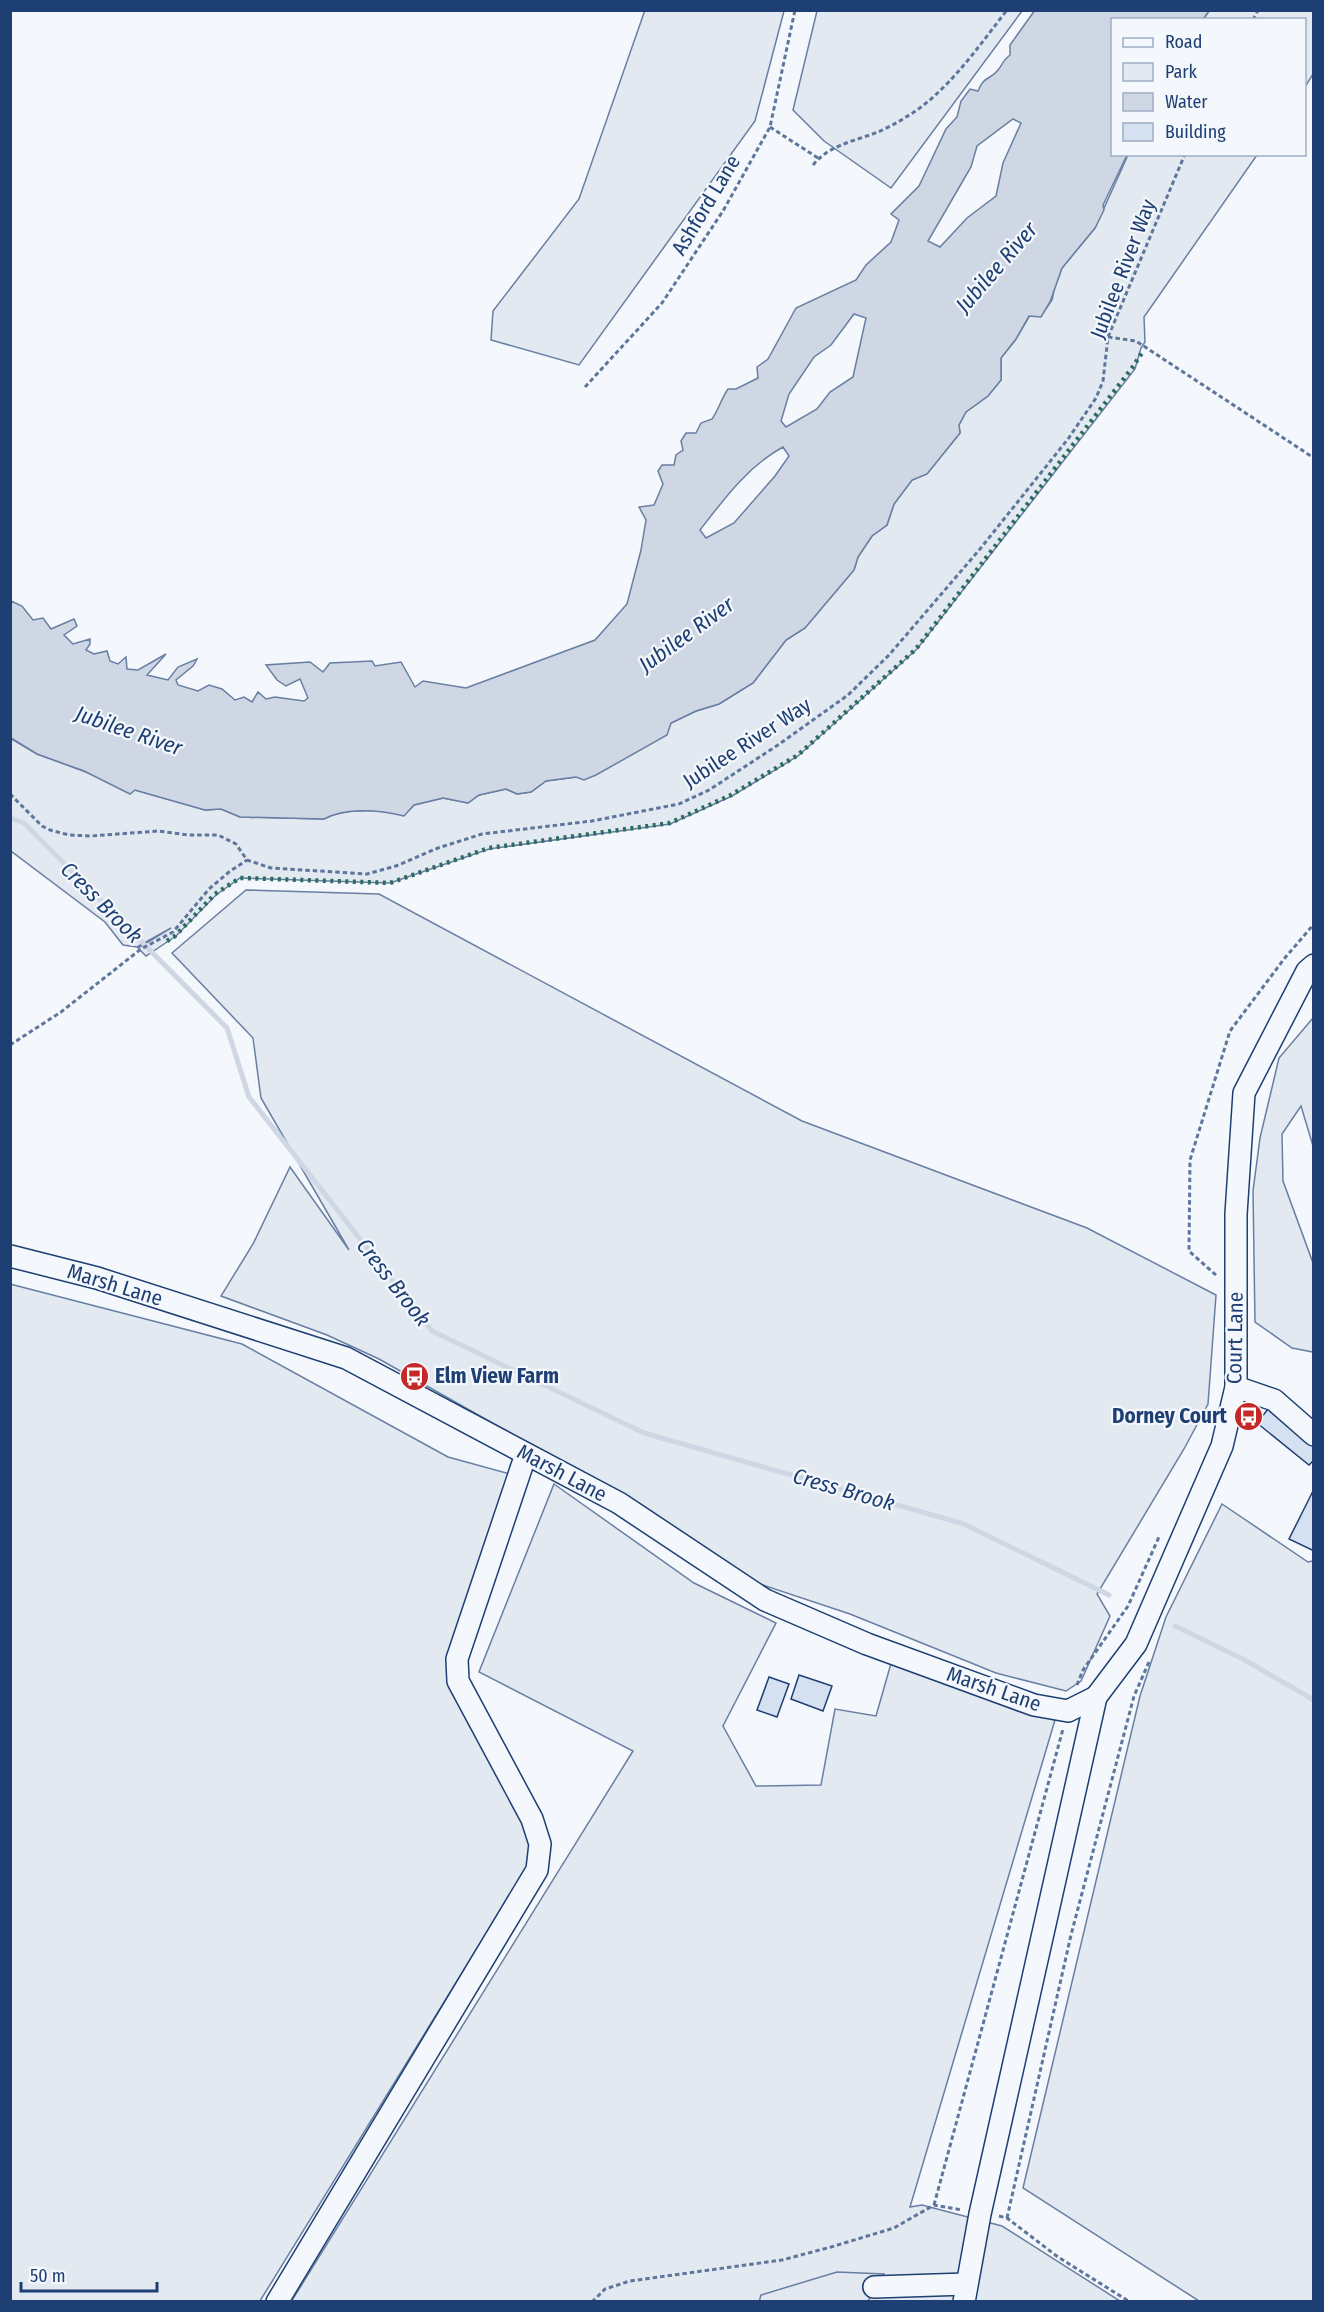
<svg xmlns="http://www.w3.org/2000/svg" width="1324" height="2312" viewBox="0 0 1324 2312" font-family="'Fira Sans Condensed',sans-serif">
	<rect width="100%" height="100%" fill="#f4f7fb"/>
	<!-- green -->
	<g fill="#e3e9f0" stroke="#687fa3" stroke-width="1.5">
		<path d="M645,10l139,1 -29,110 -176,244 -88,-25 2,-29 86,-112z"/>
		<path d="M817,11v-1l205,1 -131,177 -67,-47 -31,-31z"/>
		<path d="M1209,11h104v63l-8,13 -1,-67h-101z"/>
		<path d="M1128,155h129l-113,162 1,25 -4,6 -6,21 -218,280 -119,107 -66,40 -62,28 -181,25 -99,34 -150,-5 -24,17 -40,41 -30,20 -8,-8 33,-20 -34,19 -14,-2 -18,-23 -94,-71 -1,-113 27,16 98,36 70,20 16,-1 19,8 83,2c23,-12 57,-9 81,-4l10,-10 29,-7 25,5 11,-8 27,-6 11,5 14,-2 15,-11 30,-4 95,-54 25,-12 23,-7 34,-21 33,-43 19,-12 49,-58 4,-13 14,-21 15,-11 7,-21 18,-24 15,-6 33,-41 -1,-8 7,-13 22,-16 13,-16v-22l15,-19 14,-24 11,1 11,-16 2,-10 8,-22 33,-40z"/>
		<path d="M246,890l133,4 423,227 285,107 129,67 -8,109 -24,45 -87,145 13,22 -29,65 -15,10 -70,-18 -146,-59 -96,-32 -189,-118 -186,-105 -52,-24 -106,-39 32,-52 37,-77 59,83 -88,-152 -8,-60 -81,-85z"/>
		<path d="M1313,1018v128l-12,-40 -19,28 1,47 30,82v89l-21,-4 -37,-26 -2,-131 7,-53 19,-80z"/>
		<path d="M10,1284l232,60 206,113 66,18 -61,198 84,178 -277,450h-249z"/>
		<path d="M554,1484l140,99 82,40 -53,103 33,60 65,-1 14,-76 41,7 16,-56 163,60 -145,487 12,-2 80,21 118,75 -829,1 342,-551 -154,-79z"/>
		<path d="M1222,1504l86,58 5,-1v740h-114l-176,-113 117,-492 26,-79z"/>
	</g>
	<!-- parking -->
	<path fill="#e3e8f0" stroke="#687fa3" stroke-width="1.5" d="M837,2272l47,2 -16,27 -109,1 2,-7z"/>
	<!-- water -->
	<path fill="#cfd7e4" stroke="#687fa3" stroke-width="1.5" fill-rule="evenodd" d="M1035,10l174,1 -6,8 -91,1v134l15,1 -24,50 1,5 -9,18 -33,40 -12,34 -9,15 -12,-1 -13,23 -15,19v22l-13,16 -22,16 -7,13 1,8 -33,41 -15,6 -18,24 -7,21 -15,11 -14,21 -4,13 -49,58 -19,12 -33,43 -34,21 -23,7 -25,12 -4,12 -71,40 -12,5 -8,-3 -30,4 -15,11 -14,2 -11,-5 -27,6 -11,8 -25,-5 -29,7 -10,11c-24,-6 -58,-9 -80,3l-84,-2 -19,-8 -16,1 -70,-20 -5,4 -46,-23 -47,-17 -26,-16v-137l11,5 11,14 10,-2 8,11 23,-10 3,7 -13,9 9,9 17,-5v5l-4,6 8,4 13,-3 3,10 8,3 8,-7 1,12 11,1 28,-16 -19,21 21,5 10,-13 19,-8 -4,7 -17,14 2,5 20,6 11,-6 13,4 13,11 9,-3 8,5 6,-10 8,7 9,-2 29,4 4,-3 -8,-19 -14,7 -9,-6 -11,-15 44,-3 13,10 7,-9 42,-2 3,5 26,-4 14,25 8,-6 43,7 129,-48 32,-36 14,-54 5,-30 -7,-13 15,-2 9,-21 -5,-13 4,-6h12l2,-10 7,-5 -2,-9 5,-8h10l5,-10 11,-4c7,-10 9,-20 16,-30h8l22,-11 -1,-11 11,-8 28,-51 60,-28 10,-15 25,-23 8,-22 -8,-6 28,-28 27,-57 11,-12 4,-16 9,-12 8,2c6,-16 13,-11 20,-21 6,-7 3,-8 12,-15v-10zM1013,119l8,4 -18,40 -7,33 -29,22 -27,29 -12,-6 43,-74 6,-21zM854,314l12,4 -13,59 -23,15 -13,17 -31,18 -5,-6 8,-27 25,-37 17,-12zM783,447l6,9 -14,20 -41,47 -28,15 -6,-8c24,-31 48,-64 83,-83z"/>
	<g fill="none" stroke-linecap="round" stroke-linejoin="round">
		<!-- stream -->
		<g stroke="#cfd7e4" stroke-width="5">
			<path d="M10,818l14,5 203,205 22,69 183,234 212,102 320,91 145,71"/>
			<path d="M1175,1626l68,33 71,41"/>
		</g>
	</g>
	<!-- building -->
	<g fill="#d5e0f0" stroke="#1d3f73" stroke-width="1.5">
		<path d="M1268,1409l46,38v13l-5,5 -52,-42z"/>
		<path d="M1314,1489v57l-2,4 -23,-11z"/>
		<path d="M799,1675l33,11 -9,25 -32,-12z"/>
		<path d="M769,1677l20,7 -12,33 -20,-7z"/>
	</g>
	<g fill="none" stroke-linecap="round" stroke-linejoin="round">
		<defs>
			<g id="minor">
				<path d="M10,1256l87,22 249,80 273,145 146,97 102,44 167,61 34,6 28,-14"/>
				<path d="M1236,1387l38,13 40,35"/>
				<path d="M874,2287l92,-3"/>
				<path d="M277,2302l260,-432 3,-26 -8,-25 -74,-138 -1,-22 69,-205"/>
				<path d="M964,2302l16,-88 116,-517 40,-53 86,-198 14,-59v-173l8,-121 63,-122 7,-6"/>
			</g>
		</defs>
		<!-- minor casing -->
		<use href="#minor" stroke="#1d3f73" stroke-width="24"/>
		<!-- path -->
		<g stroke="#5e769c" stroke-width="3" stroke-dasharray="4.5 3" stroke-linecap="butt">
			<path d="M1253,20l5,-10"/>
			<path d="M770,127l48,31"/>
			<path d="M813,165c16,-20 42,-24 65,-33 9,-4 19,-9 28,-15 40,-23 73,-71 101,-107"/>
			<path d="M1108,337l28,4 178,117"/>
			<path d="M585,387l77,-84 61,-92 47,-84 25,-117"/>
			<path d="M10,794l32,32 8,4 19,5 22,1 67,-5 30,4h30l18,9 11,16 24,8 96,6 29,-8 42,-18 44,-14 110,-13 87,-17 30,-14 69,-45 70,-50 41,-40 91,-106 88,-110 28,-41 7,-17 5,-44 77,-183"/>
			<path d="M10,1045l51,-33 80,-63 32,-17 36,-43 20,-17 18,-12"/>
			<path d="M1216,1275l-27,-24 1,-91 40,-129 54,-72 30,-35"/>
			<path d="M1077,1685l6,-15 45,-64 31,-69"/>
			<path d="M934,2205l129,-476"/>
			<path d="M999,2216l8,2 51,39 72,45"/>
			<path d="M1007,2218l64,-283 63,-239 15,-34"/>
			<path d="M592,2302l13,-13 25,-8 152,-21 49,-13 63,-19 40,-23 28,5"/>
		</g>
		<!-- minor -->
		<use href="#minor" stroke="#f4f7fb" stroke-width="21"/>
		<!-- hedge -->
		<path stroke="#2c6c60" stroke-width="4.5" stroke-dasharray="3 4.5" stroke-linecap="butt" d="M167,941l8,-5 40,-42 25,-16 150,5 99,-35 181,-25 61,-28 67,-40 118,-106 216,-281 11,-17"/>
	</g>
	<!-- icons -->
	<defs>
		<symbol id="bus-disc" viewBox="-11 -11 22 22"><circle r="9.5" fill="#c62828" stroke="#f4f7fb"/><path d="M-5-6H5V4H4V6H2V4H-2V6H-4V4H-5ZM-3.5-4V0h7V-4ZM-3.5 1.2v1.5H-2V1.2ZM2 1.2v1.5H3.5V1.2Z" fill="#fff"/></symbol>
	</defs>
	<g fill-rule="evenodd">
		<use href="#bus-disc" x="398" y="1360" width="33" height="33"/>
		<use href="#bus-disc" x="1232" y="1400" width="33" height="33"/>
	</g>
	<g text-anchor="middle" stroke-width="4.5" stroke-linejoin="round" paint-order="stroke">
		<!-- street labels -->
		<g font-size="21" fill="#1d3f73" stroke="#f4f7fb">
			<text transform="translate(706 205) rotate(-59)" y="7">Ashford Lane</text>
			<text transform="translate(1123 269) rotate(-69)" y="7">Jubilee River Way</text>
			<text transform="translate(747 743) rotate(-33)" y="7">Jubilee River Way</text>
			<text transform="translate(115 1285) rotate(17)" y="7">Marsh Lane</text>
			<text transform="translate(1235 1338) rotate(-89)" y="7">Court Lane</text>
			<text transform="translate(562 1473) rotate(28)" y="7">Marsh Lane</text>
			<text transform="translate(994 1689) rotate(19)" y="7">Marsh Lane</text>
		</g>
		<!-- poi labels -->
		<g font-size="21" font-weight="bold" fill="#1d3f73" stroke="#f4f7fb" text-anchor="start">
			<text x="435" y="1383">Elm View Farm</text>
			<text x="1227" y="1423" text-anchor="end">Dorney Court</text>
		</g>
		<!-- water labels -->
		<g font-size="22" font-style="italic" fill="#1d3f73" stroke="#f4f7fb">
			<text transform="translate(996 267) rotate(-49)" y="8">Jubilee River</text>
			<text transform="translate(686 634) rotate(-36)" y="8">Jubilee River</text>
			<text transform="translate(129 730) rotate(19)" y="8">Jubilee River</text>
			<text transform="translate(102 902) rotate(45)" y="8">Cress Brook</text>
			<text transform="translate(394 1282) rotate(52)" y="8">Cress Brook</text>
			<text transform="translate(844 1489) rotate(16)" y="8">Cress Brook</text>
		</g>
	</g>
	<!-- border -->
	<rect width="1324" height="2312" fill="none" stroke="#1d3f73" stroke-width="24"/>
	<!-- legend -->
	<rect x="1111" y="18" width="195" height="138" fill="#f4f7fb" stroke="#9eadc5" stroke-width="1.5"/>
	<rect x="1123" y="38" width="30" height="9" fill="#f4f7fb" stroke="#9eadc5" stroke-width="1.5"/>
	<text x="1165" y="48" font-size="18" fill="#1d3f73">Road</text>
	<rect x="1123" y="63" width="30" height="18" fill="#e3e9f0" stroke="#9eadc5" stroke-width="1.5"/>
	<text x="1165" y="78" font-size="18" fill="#1d3f73">Park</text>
	<rect x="1123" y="93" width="30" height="18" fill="#cfd7e4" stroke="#9eadc5" stroke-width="1.5"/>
	<text x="1165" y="108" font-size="18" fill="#1d3f73">Water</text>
	<rect x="1123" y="123" width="30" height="18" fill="#d5e0f0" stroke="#9eadc5" stroke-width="1.5"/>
	<text x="1165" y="138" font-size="18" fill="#1d3f73">Building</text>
	<!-- scale -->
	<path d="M21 2282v9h136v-9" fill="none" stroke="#1d3f73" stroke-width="3"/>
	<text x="30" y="2282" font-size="18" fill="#1d3f73" stroke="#f4f7fb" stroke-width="4.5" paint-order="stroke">50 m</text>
</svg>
